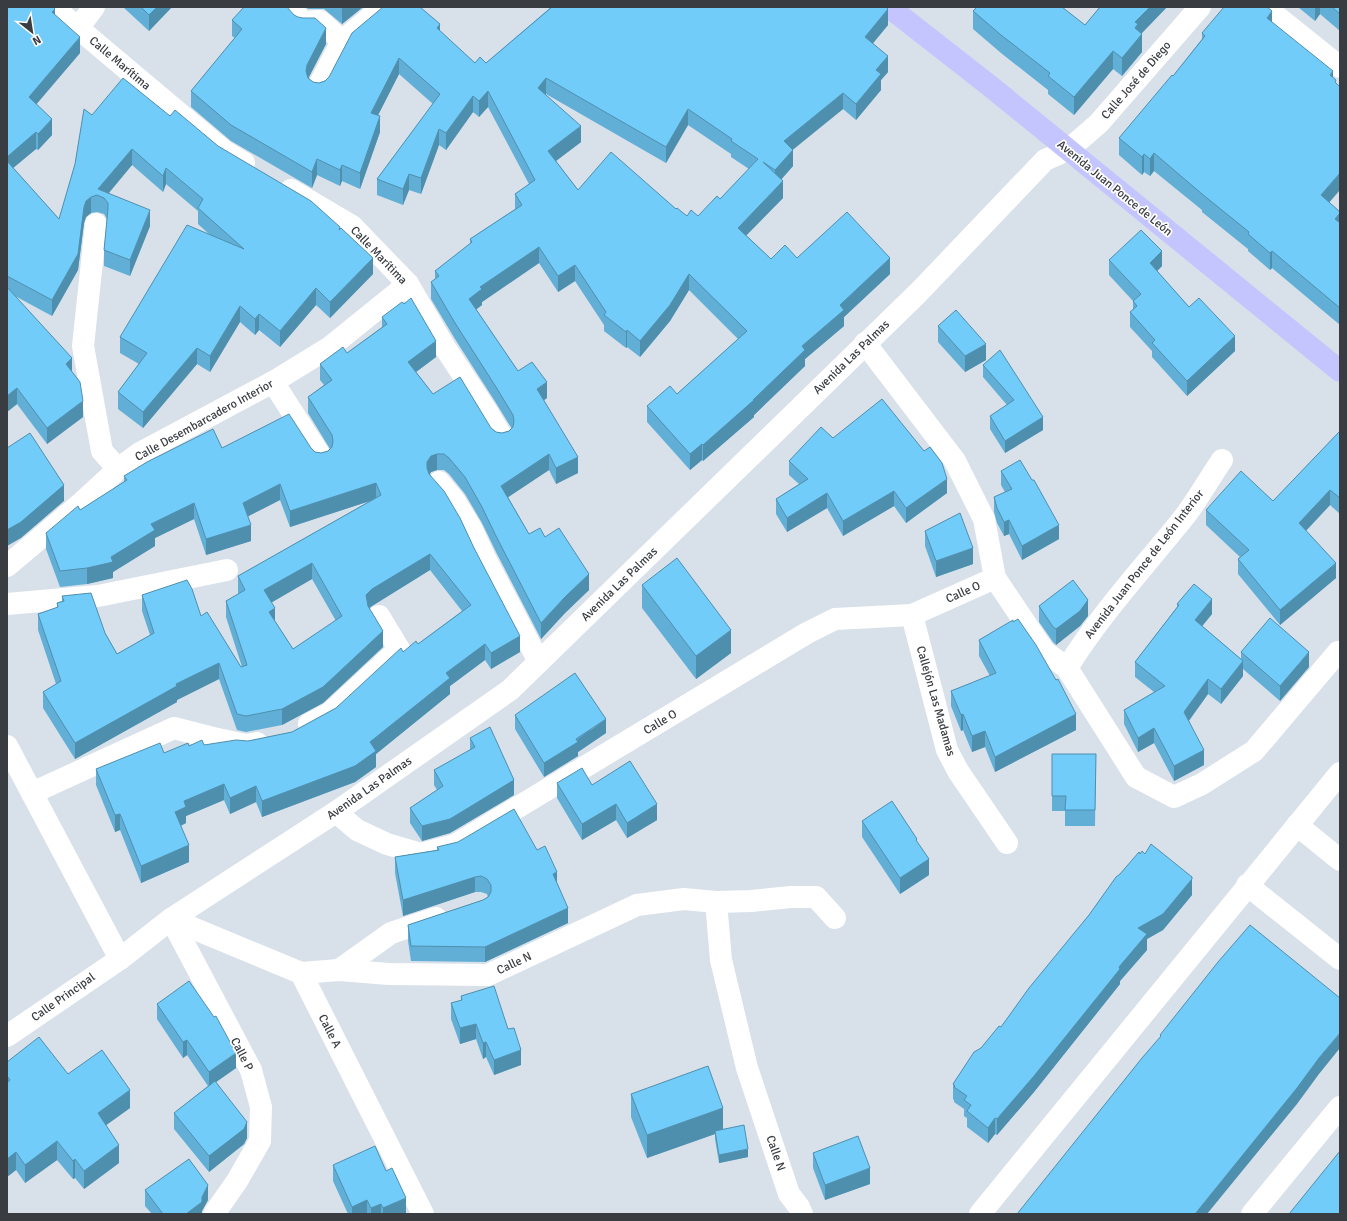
<svg xmlns="http://www.w3.org/2000/svg" width="1347" height="1221" viewBox="0 0 1347 1221" font-family="Signika,sans-serif">
	<rect width="100%" height="100%" fill="#d8e0ea"/>
	<g fill="none" stroke-linecap="round" stroke-linejoin="round">
		<!-- minor -->
		<g stroke="#fff" stroke-width="22">
			<path d="M53,7l171,144 20,12"/>
			<path d="M289,7l14,15 17,-1 22,20"/>
			<path d="M1265,7l75,60"/>
			<path d="M78,28l16,-21"/>
			<path d="M318,87l24,-46 41,-34"/>
			<path d="M291,190l61,36 56,58 36,62 42,64 16,27"/>
			<path d="M96,224l-13,122 19,105 16,18"/>
			<path d="M865,343l90,118 29,58 11,59 49,73 23,17 69,109 38,20 28,-13 52,-33 84,-99"/>
			<path d="M273,382l48,75"/>
			<path d="M439,482l15,18 17,28 14,30 54,104"/>
			<path d="M7,566l72,-61 39,-36 22,-16 133,-71 57,-35 78,-63"/>
			<path d="M7,604l91,-8 129,-26"/>
			<path d="M912,615l35,135 11,21 49,72"/>
			<path d="M1067,668c34,-55 78,-102 118,-152 13,-17 24,-37 37,-56"/>
			<path d="M309,724l21,-11 69,-64 -20,-33"/>
			<path d="M7,746l113,213"/>
			<path d="M32,793l142,-65 39,10 33,7 11,-2"/>
			<path d="M336,812l21,18 30,14 34,10 34,-9 352,-212 28,-14 77,-4 83,-37"/>
			<path d="M1297,825l43,35"/>
			<path d="M1247,885l93,74"/>
			<path d="M716,902l5,58 26,108 42,126 10,13 3,7"/>
			<path d="M171,919l130,54 122,241"/>
			<path d="M171,919l80,151 10,37 -1,34 -23,40 -23,33"/>
			<path d="M339,970l52,-37 45,-15"/>
			<path d="M301,973l38,-3 50,4 99,1 149,-70 47,-6 32,3 35,-1 40,-4h25l19,21"/>
			<path d="M7,1036l113,-77 51,-40 165,-107 174,-122 409,-398 126,-132 23,-10 31,-27 101,-116"/>
			<path d="M980,1214l360,-441"/>
			<path d="M1252,1214l88,-107"/>
		</g>
		<!-- major -->
		<path stroke="#c4c5fe" stroke-width="22" d="M889,7l101,79 350,285"/>
	</g>
	<!-- wall -->
	<g fill="#61afd6" fill-rule="evenodd">
		<path d="M7,7l48,8 25,38 -44,51 16,31 -14,15 -2,-1 -23,19 46,51 33,-104 78,1 48,30 122,83 33,45 -43,44 -14,-13 -36,42 -21,-17 -4,5 -15,-13 -30,50 -13,-8 -54,64 -25,-19v-17l21,-28 -19,-11v-16l90,-102 -12,-11v-13l-32,-27 -3,8 -31,-27 -24,28 42,33 -20,50 -26,-10v-16l3,-31 -3,-5 -7,-2 -6,1 -5,4 -2,6 -6,47 -26,46 -37,-20 57,77 11,44 -36,27 -30,-40 -10,8z"/>
		<path d="M123,7h49l-23,24z"/>
		<path d="M306,7h57l-21,17 -18,-15h-16z"/>
		<path d="M550,7h336l2,18 -15,18 15,29 -7,8v10l-25,30 -13,-11 -50,40v17l-12,14 2,18 -37,37 25,24 26,-1 93,16 -46,43v9l-39,33v7l-51,49v2l-51,44 -1,-1 -12,10 -43,-48v-16l30,-12 61,-55 -49,-49 -19,31 -30,36 -13,-10 -1,1 -22,-17v-6l-29,-44 -17,11 -19,-29 -57,39v3l-6,4 42,62 29,27 -3,2 34,73 -22,11 -7,-14 -41,27 21,37 16,3 44,53 -24,23 -24,26 -45,-87 -14,-29 -17,-29 -16,-20 -5,-4h-7l-6,2 -1,2 90,178 -29,17 -6,-9 -35,26v8l-74,60v13l-21,15 -93,35 -6,-15 -26,12 -6,-14 -38,16v7l-5,3 8,36 -48,21 -21,-53 -5,2 -19,-47v-16l68,-16 25,-7 15,-1 44,-4 44,-9 44,-24 67,-56 15,-8 44,-33 -32,-41 -58,36 -3,2 14,39 -60,56 -41,22 -36,7 -9,-2 -18,-51 -42,21v2l-102,57 -32,-51v-16l13,-8 -18,-54v-16l19,-6v-5l5,-2v-5l43,37 12,21 33,-19 -8,-24v-16l59,21 40,51h1l-16,-50v-16l12,-7v-18l132,-75 -80,26 -10,-27 -32,16 3,25 -45,14 -12,-36 -39,19v8l-42,26v6l-26,6 -27,3 -14,-38v-16l34,-23 44,-28v-6l98,-28h89l4,4 6,1 7,-2 2,-2 -22,-36v-16l16,-12 -4,-5v-16l27,-11 35,-26v-10l54,40 -20,15 17,22 58,34 5,4 6,1 7,-2 3,-2 -16,-26 -41,-64 -24,-40v-17l4,-3v-8l35,-27v-5l45,-30v-15l14,-10 -41,-77 -9,10 -6,-5 -27,38 -7,-5 -18,49 -12,-4 -6,15 -26,-10v-16l56,-75 -34,-30 -21,41 2,17 -20,57 -18,-8 -2,5 -23,-11 -5,13 -81,-47 -40,-34v-16l44,-53 -3,-2v-16l62,-5 32,29 -18,34 5,4 6,1 121,-52 35,32h11l65,-56zM545,94h1l120,69 22,-38 43,29v3l18,12 -29,30 -22,17h-11l-11,-7 -98,-19 -22,-29 25,-19zM312,579l24,42 -43,28 -18,-28 -4,-19z"/>
		<path d="M1100,7h67l-25,26v19l-20,24 -9,-7 -39,46 -26,-21v-4l-47,-37 -28,-24v-18l112,14z"/>
		<path d="M1298,7h42v24l-20,-17 -5,7z"/>
		<path d="M1272,22l58,181 10,9v113l-68,-57 -2,2 -22,-19v-2l-46,-37v-2l-48,-39 -4,5 -6,-4 -2,3 -23,-20v-17l54,-62 29,-37v-6z"/>
		<path d="M1109,260l53,6 -5,5 32,36 46,44 -48,45 -35,-39v-6l-22,-24v-15l3,-2v-9l-24,-26z"/>
		<path d="M938,326l48,34 -21,12 -27,-30z"/>
		<path d="M983,365l60,65 -38,23 -15,-24v-13l17,-11 -24,-28z"/>
		<path d="M1340,431v83l-10,-9 -24,26 30,47 -56,47 -42,-51v-15l2,-2 -34,-32v-15l67,-9z"/>
		<path d="M833,438l114,55 -41,30 -12,-17 -51,30 -16,-28 -40,24 -11,-18v-15l23,-15 -10,-9v-14z"/>
		<path d="M1001,471l58,68 -37,21 -13,-26 -5,2 -7,-13 -3,-11v-15l11,-5 -4,-7z"/>
		<path d="M925,531l48,33 -37,13 -11,-31z"/>
		<path d="M642,585l89,68 -35,26 -54,-71z"/>
		<path d="M1177,604l35,10 -10,12 39,33v-7l68,15 -29,34 -37,-32v7l-22,28 -13,-10 -19,27 15,44 -30,16 -20,-38 -16,9 -14,-28v-14l30,-18 -19,-15v-15l42,-55z"/>
		<path d="M1039,606l49,10 -8,10 -24,19 -3,-3 -14,-20z"/>
		<path d="M1013,622l63,108 -81,42 -10,-25 -13,5 -9,-22 -2,1 -10,-25v-15l39,-15 -11,-20v-16z"/>
		<path d="M515,715l91,18 -28,19v4l-34,21 -29,-48z"/>
		<path d="M470,738l44,57 -64,38 -28,8 -12,-18v-15l27,-18 -3,-5v-15l36,-20z"/>
		<path d="M1096,754l-1,72h-30v-15h-13v-15z"/>
		<path d="M557,783l35,2 65,35 -30,18 -11,-18 -34,20 -25,-42z"/>
		<path d="M862,821l55,21 12,33 -29,19 -38,-57z"/>
		<path d="M437,847l100,3 20,33 11,40 -83,39 -74,-1 -3,-20v-16l75,-25 5,-3 -1,-3 -6,-2h-6l-72,24 -8,-43v-16l42,-7z"/>
		<path d="M1140,854h5l47,41 -29,35 -16,9v11l-27,31v3l-86,108 -37,43 -2,-1 -7,9 -21,-16v-9l-3,-2v-7l-10,-7v-2l-1,-1v-15l28,-36 20,-21 88,-112 31,-41z"/>
		<path d="M461,996l47,33 13,36 -27,10 -8,-18 -3,2 -7,-20 -16,5 -9,-25v-16l10,-2z"/>
		<path d="M157,1004l79,64 -20,14 31,56 -3,6 -35,28 -35,-43v-16l34,-27 -21,-31 -4,3 -26,-39z"/>
		<path d="M7,1062l61,12 62,34 -24,17 13,38 -35,26 -9,-11 -2,1 -16,-19 -32,23 -9,-13 -9,7z"/>
		<path d="M631,1094l92,36 25,27 -29,6 -4,-24v-5l-68,24 -16,-41z"/>
		<path d="M813,1153l57,31 -45,16 -12,-32z"/>
		<path d="M333,1165l73,48 -2,1h-56l-15,-33z"/>
		<path d="M145,1190l63,10 -6,11v3h-50l-7,-8z"/>
	</g>
	<!-- shaded-wall -->
	<g fill="#4f8fae">
		<path d="M157,7h15l-23,24v-16z"/>
		<path d="M344,7h19l-21,17v-16z"/>
		<path d="M1150,7h17l-29,30 4,-3v18l-20,24v-18l13,-36z"/>
		<path d="M1315,7h5v7l-5,7z"/>
		<path d="M55,9v16l-3,-13z"/>
		<path d="M888,9v16l-23,28v-16z"/>
		<path d="M1272,11v18l-5,-11z"/>
		<path d="M440,24v16l-3,-12z"/>
		<path d="M326,28v16l-19,37 -1,-10 1,-6z"/>
		<path d="M80,37v16l-51,60v-16z"/>
		<path d="M1113,51v18l-39,46v-18z"/>
		<path d="M888,56v16l-7,8v10l-25,30v-16l20,-34z"/>
		<path d="M399,58v16l-28,55v-16z"/>
		<path d="M1333,71v17l-3,-13z"/>
		<path d="M546,78v16l-8,10v-16z"/>
		<path d="M488,91v16l-9,10v-16z"/>
		<path d="M843,93v16l-59,48v-16z"/>
		<path d="M473,96v16l-27,38v-17z"/>
		<path d="M688,109v16l-22,38v-16z"/>
		<path d="M380,116v16l-20,57v-16z"/>
		<path d="M52,119v16l-14,15v-16z"/>
		<path d="M581,126v16l-33,25v-16z"/>
		<path d="M439,129v16l-18,49v-16z"/>
		<path d="M36,132v17l-29,24v-16z"/>
		<path d="M132,149v16l-28,34 -6,-10z"/>
		<path d="M793,150v16l-18,20v-16z"/>
		<path d="M1154,153v18l-4,5v-17z"/>
		<path d="M1144,154v18l-2,3v-18z"/>
		<path d="M317,159v16l-5,13v-16z"/>
		<path d="M342,165v16l-2,5v-16z"/>
		<path d="M166,168v16l-3,8v-16z"/>
		<path d="M1340,173v17l-19,22v-17z"/>
		<path d="M409,174v16l-6,15v-16z"/>
		<path d="M783,181v17l-45,46v-16z"/>
		<path d="M91,197v16l-5,4 -2,6 -6,47 -26,46v-16l34,-99z"/>
		<path d="M150,210v16l-20,50v-16z"/>
		<path d="M1340,213v18l-5,-12z"/>
		<path d="M539,247v16l-57,39v3l-13,10v-16l11,-12z"/>
		<path d="M1162,251v15l-12,12v-15z"/>
		<path d="M1272,251v17l-2,2v-17z"/>
		<path d="M373,258v16l-43,44v-16z"/>
		<path d="M890,258v16l-46,43v9l-39,33v7l-51,49v2l-51,44v-16l50,-45 87,-95z"/>
		<path d="M575,265v16l-17,11v-16z"/>
		<path d="M689,274v16l-19,31 -30,36v-16z"/>
		<path d="M316,288v17l-36,42v-16z"/>
		<path d="M240,306v16l-30,50v-16z"/>
		<path d="M259,314v16l-4,5v-16z"/>
		<path d="M627,330v17l-1,1v-16z"/>
		<path d="M1235,336v15l-48,45v-15z"/>
		<path d="M436,341v16l-28,21v-16z"/>
		<path d="M986,344v16l-21,12v-16z"/>
		<path d="M197,348v16l-54,64v-16z"/>
		<path d="M72,358v17l-6,-11z"/>
		<path d="M547,382v16l-10,7v-16z"/>
		<path d="M17,388v16l-10,8v-16z"/>
		<path d="M83,401v16l-36,27v-16z"/>
		<path d="M1043,417v13l-38,23v-12z"/>
		<path d="M702,444v16l-12,10v-16z"/>
		<path d="M437,454v16l-6,2 -4,6v6v-22l4,-6z"/>
		<path d="M549,454v16l-48,32v-16z"/>
		<path d="M578,457v16l-22,11v-16z"/>
		<path d="M947,479v14l-41,30v-15z"/>
		<path d="M376,483v16l-86,28v-16z"/>
		<path d="M280,484v16l-37,19v-16z"/>
		<path d="M64,485v16l-43,37 -14,8v-16z"/>
		<path d="M1330,490v15l-31,33v-15z"/>
		<path d="M894,491v15l-51,30v-15z"/>
		<path d="M827,493v15l-40,24v-14z"/>
		<path d="M194,503v16l-39,19v8l-42,26v6l-26,6v-16l24,-11 40,-33z"/>
		<path d="M1009,520v14l-5,2v-14z"/>
		<path d="M251,525v16l-45,14v-16z"/>
		<path d="M1059,525v14l-37,21v-14z"/>
		<path d="M973,548v16l-37,13v-16z"/>
		<path d="M430,554v16l-58,36 -6,5v-16l6,-6z"/>
		<path d="M312,563v16l-48,28v-17z"/>
		<path d="M1336,563v15l-56,47v-15z"/>
		<path d="M589,574v16l-24,23 -24,26v-16l24,-26z"/>
		<path d="M1212,599v15l-17,21v-15z"/>
		<path d="M1088,600v16l-8,10 -24,19v-16z"/>
		<path d="M275,608v16l-6,-12z"/>
		<path d="M731,630v23l-35,26v-23z"/>
		<path d="M383,631v16l-60,56 -41,22v-16z"/>
		<path d="M520,636v16l-29,17v-16z"/>
		<path d="M485,644v16l-35,26v8l-74,60v13l-21,15 -93,35v-16l108,-59 76,-69z"/>
		<path d="M1309,652v15l-29,34v-15z"/>
		<path d="M1243,661v15l-22,28v-15z"/>
		<path d="M219,663v16l-42,21v2l-102,57v-16l101,-59z"/>
		<path d="M1208,679v15l-24,33v-15z"/>
		<path d="M963,714v16l-2,1v-16z"/>
		<path d="M1076,714v16l-81,42v-15z"/>
		<path d="M606,719v14l-28,19v4l-34,21v-14z"/>
		<path d="M1154,728v15l-16,9v-14z"/>
		<path d="M985,731v16l-13,5v-16z"/>
		<path d="M1204,750v15l-30,16v-15z"/>
		<path d="M514,780v15l-64,38 -28,8v-15z"/>
		<path d="M224,784v16l-38,16v7l-11,5v-16l9,-11z"/>
		<path d="M256,786v16l-26,12v-16z"/>
		<path d="M616,804v16l-34,20v-16z"/>
		<path d="M657,804v16l-30,18v-15z"/>
		<path d="M120,814v16l-5,2v-17z"/>
		<path d="M189,845v17l-48,21v-17z"/>
		<path d="M929,859v16l-29,19v-16z"/>
		<path d="M557,872v15l-4,-13z"/>
		<path d="M475,877v15l-72,24v-16z"/>
		<path d="M1192,879v16l-29,35 -16,9v11l-27,31v3l-86,108 -37,43v-16l122,-152 19,-39z"/>
		<path d="M568,908v15l-83,39v-15z"/>
		<path d="M476,1024v15l-16,5v-16z"/>
		<path d="M1340,1033v15l-21,26 -22,30 -90,110h-12l124,-156z"/>
		<path d="M187,1040v15l-4,3v-16z"/>
		<path d="M486,1042v15l-3,2v-16z"/>
		<path d="M521,1050v15l-27,10v-15z"/>
		<path d="M236,1053v15l-27,19v-15z"/>
		<path d="M130,1090v18l-32,23v-18z"/>
		<path d="M723,1108v23h-8v3l-68,24v-23z"/>
		<path d="M995,1118v16l-7,9v-15z"/>
		<path d="M247,1122v16l-3,6 -35,28v-16z"/>
		<path d="M57,1141v19l-32,23v-18z"/>
		<path d="M119,1145v18l-35,26v-18z"/>
		<path d="M748,1149v8l-29,6v-8z"/>
		<path d="M16,1152v18l-9,7v-18z"/>
		<path d="M75,1159v19l-2,1v-18z"/>
		<path d="M870,1168v16l-45,16v-15z"/>
		<path d="M208,1185v15l-6,11v3h-16l16,-17z"/>
		<path d="M406,1198v15l-23,1v-6z"/>
		<path d="M367,1200v14h-15v-7z"/>
		<path d="M381,1204v10h-10v-6z"/>
	</g>
	<!-- building -->
	<g fill="#71ccf9" stroke="#4f8fae" fill-rule="evenodd">
		<path d="M7,7h46l2,2 -3,3 28,25 -51,60 23,22 -14,15 -2,-2 -29,25z"/>
		<path d="M141,7h16l-8,8z"/>
		<path d="M244,7h43l7,8 4,2 5,1h12l11,10 -19,37 -1,6 2,7 5,4 6,1 6,-2 4,-4 23,-44 31,-26h37l20,17 -3,4 38,35 5,-6 6,6 66,-56h334l2,2 -23,28 23,19 -12,14 5,4 -25,30 -13,-11 -59,48 9,9 -18,20 -12,-8 20,19 -45,47 33,31 14,-14 12,13 50,-46 43,46 -50,47 4,5 -42,36 3,4 -52,50h1l-51,45 -1,-1 -12,10 -43,-48 23,-20 7,8 70,-63 -58,-57 -19,31 -30,36 -13,-11 -1,2 -22,-17 2,-3 -31,-47 -17,11 -19,-29 -59,40 2,2 -13,10 49,72 14,-9 15,20 -10,7 41,68 -22,11 -7,-14 -48,32 28,48 11,-6 5,9 14,-9 30,46 -24,23 -24,26 -45,-87 -14,-29 -17,-30 -16,-19 -5,-4h-7l-6,2 -4,6v6l2,6 15,17 16,27 14,30 46,88 -29,17 -6,-9 -39,29 4,5 -80,64 6,9 -21,15 -93,35 -6,-15 -26,12 -6,-14 -40,17 2,6 -11,5 14,33 -48,21 -21,-52 -5,1 -19,-46 64,-26 4,10 24,-10 1,3 13,-6 2,5 32,-5 12,1 44,-9 44,-24 65,-60 2,4 13,-11 2,3 53,-39 -41,-51 -58,35 -6,6 2,11 15,25 -60,56 -41,22 -36,7 -9,-2 -18,-51 -43,21 1,2 -102,57 -32,-51 18,-11 -23,-67 20,-7 -1,-4 7,-2 -2,-5 29,-3 14,40 12,21 37,-21 -12,-38 45,-15 5,9 9,27 6,-4 34,55 6,-2 -21,-64 19,-11 -7,-14 143,-81 -5,-12 -86,28 -10,-27 -37,19 8,22 -45,14 -12,-36 -43,21 4,6 -44,27 2,5 -26,6 -27,3 -14,-38 32,-27 2,4 47,-30 -3,-4 23,-14 66,-33 9,19 67,-34 22,34 4,4 6,1 7,-2 4,-4 1,-6 -1,-6 -24,-38 24,-17 -12,-16 23,-17 4,6 40,-29 -5,-7 20,-15 2,2 7,-6 25,43 -28,21 25,32 27,-17 31,51 5,4 6,1 7,-2 4,-4 1,-6 -1,-6 -17,-28 -41,-64 -24,-41 8,-6 -4,-5 37,-29 -2,-3 52,-34 -7,-11 20,-14 -47,-89 -9,10 -6,-5 -27,37 -7,-4 -18,49 -12,-4 -6,15 -26,-10 63,-85 -41,-36 -28,55 9,3 -20,57 -18,-8 -2,5 -23,-11 -5,13 -81,-47 -40,-34 51,-62 -10,-9zM546,78l120,69 22,-38 44,30 -1,2 27,18 -38,40 -3,-3 -19,20 -7,-6 -4,6 -10,-8 -1,1 -65,-57 -33,38 -30,-39 33,-25 -43,-38zM312,563l30,53 -49,33 -24,-37 6,-4 -11,-18z"/>
		<path d="M977,7h85l23,18 15,-18h50l-15,15 3,2 -3,4 7,6 -20,24 -9,-7 -39,46 -26,-21 2,-3 -49,-38 -28,-24z"/>
		<path d="M1224,7h43l5,4 -5,7 66,53 -3,4 6,5 -1,2 5,5v86l-19,22 19,17v1l-5,6 5,4v85l-68,-57 -2,2 -22,-19 1,-2 -47,-38 -48,-41 -4,6 -6,-5 -2,3 -23,-19 53,-63 1,1 32,-40 -3,-3z"/>
		<path d="M1332,7h8v7z"/>
		<path d="M123,78l47,38 5,-6 43,36 93,55 29,26 -1,3 2,-2 32,30 -43,44 -14,-14 -36,43 -21,-17 -4,5 -15,-13 -30,50 -13,-8 -54,64 -25,-20 29,-39 -27,-16 67,-112 57,24 -46,-41 5,-9 -37,-31 -3,8 -31,-27 -34,40 52,21 -20,50 -26,-10 4,-41v-6l-4,-5 -7,-3 -6,2 -5,4 -2,6 -6,47 -26,46 -45,-24v-115l52,58 16,-55 9,-55 8,6z"/>
		<path d="M1141,230l21,21 -12,12 39,44 10,-9 36,38 -48,45 -35,-38 3,-3 -25,-28 7,-6 -4,-5 8,-7 -32,-34z"/>
		<path d="M7,287l65,71 -6,6 14,18 3,19 -36,27 -30,-40 -10,8z"/>
		<path d="M956,310l30,34 -21,12 -27,-30z"/>
		<path d="M1000,350l43,67 -38,24 -15,-25 24,-16 -31,-35z"/>
		<path d="M882,399l42,52 6,-4 12,16 5,16 -41,29 -12,-17 -51,30 -16,-28 -40,25 -11,-19 32,-20 -19,-18 32,-34 12,11z"/>
		<path d="M1340,431v67l-10,-8 -31,33 37,40 -56,47 -42,-51 11,-9 -43,-40 35,-39 32,30z"/>
		<path d="M30,433l34,52 -43,37 -14,8v-82z"/>
		<path d="M1020,460l12,20h2l25,45 -37,21 -13,-26 -5,2 -7,-14 -3,-11 18,-8 -11,-18z"/>
		<path d="M960,513l13,35 -37,13 -11,-30z"/>
		<path d="M677,558l54,72 -35,26 -54,-71z"/>
		<path d="M1073,580l15,20 -8,11 -24,18 -3,-2 -14,-21z"/>
		<path d="M1194,584l18,15 -17,21 48,41 -22,28 -13,-10 -24,33 20,38 -30,16 -20,-38 -16,10 -14,-28 41,-24 -30,-24 44,-57 -2,-1z"/>
		<path d="M1270,618l39,34 -29,34 -39,-34z"/>
		<path d="M1018,619l18,26 20,35 2,-1 18,35 -81,43 -10,-26 -13,5 -9,-22 -2,1 -10,-24 45,-18 -17,-33 34,-20v2z"/>
		<path d="M575,673l31,46 -30,20 2,3 -34,21 -29,-48z"/>
		<path d="M490,727l24,53 -64,39 -28,7 -12,-18 33,-22 -9,-16 41,-23 -5,-9z"/>
		<path d="M1052,754h44l-1,56h-30l1,-14h-14z"/>
		<path d="M630,761l27,43 -30,19 -11,-19 -34,20 -25,-41 25,-15 10,17z"/>
		<path d="M892,801l25,38 -1,1 13,19 -29,19 -38,-57z"/>
		<path d="M514,809l23,41 8,-4 12,26 -4,2 15,34 -83,39 -74,-1 -3,-21 75,-25 5,-3 3,-5v-7l-4,-6 -6,-3 -6,1 -72,23 -8,-43 44,-7 -2,-3 21,-5z"/>
		<path d="M1151,844l41,33v2l-29,35 -25,14 9,6 -28,33 1,2 -86,107 -37,43 -2,-1 -7,10 -21,-17 4,-6 -7,-5 3,-4 -13,-9 1,-1 -2,-2 21,-32 7,-4 18,-22 2,1 28,-39 60,-73 27,-38 4,-3 19,-22 1,2 2,-3 3,3z"/>
		<path d="M1250,925l90,73v35l-21,25 -22,30 -102,126h-178l125,-156 19,-22 -1,-1 58,-73z"/>
		<path d="M189,981l25,36 2,-1 1,2 19,35 -27,19 -22,-32 -4,2 -26,-38z"/>
		<path d="M494,986l14,43 6,-1 7,22 -27,10 -8,-18 -3,1 -7,-19 -16,4 -9,-25 11,-3 -1,-4z"/>
		<path d="M39,1037l29,37 34,-24 28,40 -32,23 21,32 -35,26 -9,-12 -2,2 -16,-20 -32,24 -9,-13 -9,7v-76l3,-3 -3,-4v-14z"/>
		<path d="M708,1066l15,42 -76,27 -16,-41z"/>
		<path d="M215,1081l32,41 -3,7 -35,27 -35,-43z"/>
		<path d="M744,1125l4,24 -29,6 -4,-24z"/>
		<path d="M858,1136l12,32 -45,17 -12,-32z"/>
		<path d="M375,1146l11,25 6,-3 14,30 -23,10 -2,-4 -10,4 -4,-8 -15,7 -19,-42z"/>
		<path d="M1340,1151v63h-51z"/>
		<path d="M189,1159l19,26 -6,12v5l-16,12h-23l-18,-24z"/>
	</g>
	<g text-anchor="middle" stroke-width="3.5" stroke-linejoin="round" paint-order="stroke">
		<!-- street labels -->
		<g font-size="12" fill="#393c40" stroke="#fff">
			<text transform="translate(120 63) rotate(40)" y="4">Calle Marítima</text>
			<text transform="translate(1136 80) rotate(-49)" y="4">Calle José de Diego</text>
			<text transform="translate(1115 188) rotate(39)" y="4">Avenida Juan Ponce de León</text>
			<text transform="translate(379 255) rotate(46)" y="4">Calle Marítima</text>
			<text transform="translate(851 357) rotate(-44)" y="4">Avenida Las Palmas</text>
			<text transform="translate(204 420) rotate(-29)" y="4">Calle Desembarcadero Interior</text>
			<text transform="translate(1144 564) rotate(-52)" y="4">Avenida Juan Ponce de León Interior</text>
			<text transform="translate(619 584) rotate(-44)" y="4">Avenida Las Palmas</text>
			<text transform="translate(963 592) rotate(-24)" y="4">Calle O</text>
			<text transform="translate(936 701) rotate(74)" y="4">Callejón Las Madamas</text>
			<text transform="translate(660 722) rotate(-31)" y="4">Calle O</text>
			<text transform="translate(369 788) rotate(-35)" y="4">Avenida Las Palmas</text>
			<text transform="translate(514 963) rotate(-25)" y="4">Calle N</text>
			<text transform="translate(63 997) rotate(-35)" y="4">Calle Principal</text>
			<text transform="translate(330 1031) rotate(63)" y="4">Calle A</text>
			<text transform="translate(242 1054) rotate(63)" y="4">Calle P</text>
			<text transform="translate(776 1153) rotate(71)" y="4">Calle N</text>
		</g>
	</g>
	<!-- border -->
	<rect width="1347" height="1221" fill="none" stroke="#393c40" stroke-width="16"/>
	<!-- north arrow -->
	<g transform="translate(32 32) rotate(150)" stroke="#ffffff" stroke-width="3" paint-order="stroke">
	<path d="M0-3L7 15L0 10L-7 15Z" fill="#393c40"/>
	<text y="-6" font-size="11" font-weight="bold" text-anchor="middle" fill="#393c40">N</text>
	</g>
</svg>
